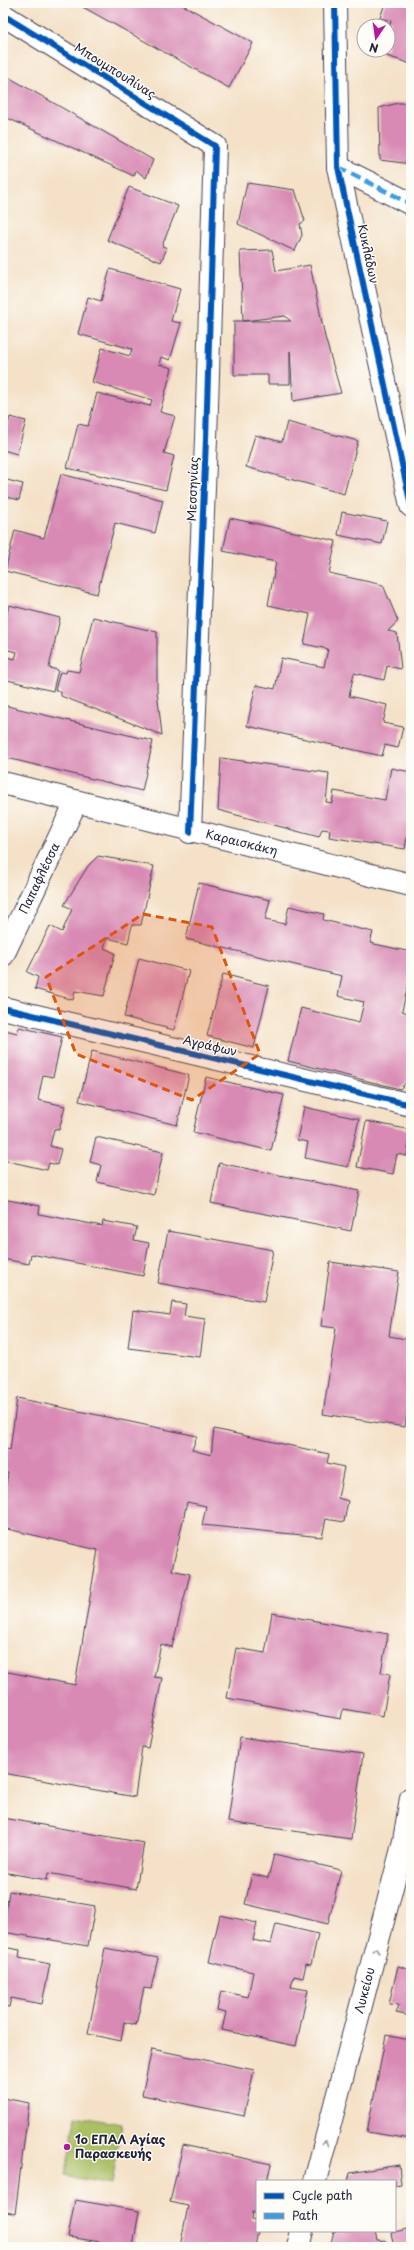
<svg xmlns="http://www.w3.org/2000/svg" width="414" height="2250" viewBox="0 0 414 2250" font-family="'Playpen Sans',sans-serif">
	<rect width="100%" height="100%" fill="#fdfcf7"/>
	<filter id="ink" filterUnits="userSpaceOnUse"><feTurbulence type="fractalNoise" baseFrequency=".025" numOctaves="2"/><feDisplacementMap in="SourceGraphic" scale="8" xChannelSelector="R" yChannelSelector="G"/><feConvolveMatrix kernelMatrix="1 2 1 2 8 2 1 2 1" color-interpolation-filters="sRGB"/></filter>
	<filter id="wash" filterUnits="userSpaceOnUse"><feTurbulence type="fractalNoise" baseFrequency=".012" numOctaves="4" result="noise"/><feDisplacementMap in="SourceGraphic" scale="16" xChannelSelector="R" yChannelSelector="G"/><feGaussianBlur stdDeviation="0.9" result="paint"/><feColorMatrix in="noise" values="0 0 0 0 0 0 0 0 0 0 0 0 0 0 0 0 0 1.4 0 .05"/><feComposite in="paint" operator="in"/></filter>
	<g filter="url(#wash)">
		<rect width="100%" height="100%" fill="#f4e1c7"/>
		<!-- green -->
		<path fill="#aac064" stroke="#667150" d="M76,2116l46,8 -10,60 -47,-8z"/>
		<g id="blocks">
			<!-- building -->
			<g fill="#d889b4">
				<path d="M83,3h96l74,40 -24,45 -148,-82z"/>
				<path d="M385,3h26v61l-30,-10 1,-4h6v-18l3,-11 -11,-3z"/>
				<path d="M3,74l150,86 -7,18 -10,-8 -2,6 -131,-60z"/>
				<path d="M398,103h13v61l-31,-4 -1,-52z"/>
				<path d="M3,140l4,1 -4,12z"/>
				<path d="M247,183l48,7 10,31 -5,3 2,11 -7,16 -57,-27z"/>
				<path d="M129,187l49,19 -16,40 5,2 -6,14 -54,-22z"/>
				<path d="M272,250l4,21 34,-6 15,72 16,56 -48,8 -3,-50v33h-22v-9h-34v-54h57l-6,-5 -42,5 -3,-70z"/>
				<path d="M110,269l70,20 -9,32 10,2 -11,37 -9,-3 -2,7 13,4 -12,44 15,4 -11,37 10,3 -8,34 -99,-22 11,-44 10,2 9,-33 53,13 2,-6 -60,-18 10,-34 28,8 2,-7 -54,-15 10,-37 13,4z"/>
				<path d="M10,417l16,4 -9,33 -14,-4v-10z"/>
				<path d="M287,422l71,19 -14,53 -98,-27 9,-32 27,7z"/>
				<path d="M61,474l102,26 -8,33 -40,-10 -18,71 -92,-23 10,-41 29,8z"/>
				<path d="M3,479l20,5 -4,16 -16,-4z"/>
				<path d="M342,512l45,9 -5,23 -44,-9z"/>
				<path d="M230,518l106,23 -7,32 54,12 15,36 -10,10 9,2 4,36 -14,-3 -3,14 -30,-7 -5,23 38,9 -4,18 20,4 -5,21 -13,-3 -3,11 -135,-30 9,-41 19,4 6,-31 43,9 4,-18 -24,-5 6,-30 -42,-9 8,-43 -53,-11z"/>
				<path d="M9,605l51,13 -11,50 9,2 -5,21 -50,-12v-23l12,3 2,-7 -14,-3v-19z"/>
				<path d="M93,617l64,15v59l5,44 -101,-39v-4l-6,-2 5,-18 6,1 1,-3 12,2z"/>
				<path d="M3,705l150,36 -11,50 -139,-34z"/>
				<path d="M221,758l108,15 -3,29 6,1 2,-12 51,9 6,-32 20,4v42l-6,35 -76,-12 1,-7 -8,-1 -3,8 -101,-27z"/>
				<path d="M98,856l56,10 -13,59h-9l-4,18 -21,-5 -3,10 11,5 -11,43 -29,-5 -2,9 -38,-11 3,-12 -11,-5 23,-46 12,6 10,-23 -8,-4 24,-39z"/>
				<path d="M199,883l71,17 -5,20 20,4 4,-18 35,8 -1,6 50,12 -3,11 41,9v19l-9,40 9,3v27l-3,13 3,4v19l-11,12 -112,-28 13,-53 58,15 5,-21 -26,-6 4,-20 -156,-37z"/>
				<path d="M139,958l50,13 -15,59 -50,-13z"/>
				<path d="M223,974l46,12 -15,62 -47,-12z"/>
				<path d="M19,1027l43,10 -9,40 -10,-2 -5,25 27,6 -6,24 -5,-1 -4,17 11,3 -4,16 -8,-2 -2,7 -44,-10v-119l2,-11 12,3z"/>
				<path d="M92,1051l97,24 -12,50 -98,-24z"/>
				<path d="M206,1077l78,18 -13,56 -78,-19z"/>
				<path d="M304,1107l55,12 -11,48 -43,-9 3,-16 -11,-2z"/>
				<path d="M366,1121l45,9 -4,26 -10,-2 -4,20 -36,-7z"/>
				<path d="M96,1137l67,15 -9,43 -57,-13 4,-17 -11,-3z"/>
				<path d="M219,1163l140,28 -8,40 -140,-28z"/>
				<path d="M3,1199l37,7 -1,8 63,12 1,-5 34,6 -3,13 15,3 -6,33 -112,-22 -2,10 -26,-5z"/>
				<path d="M168,1231l105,19 -9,52 -106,-19z"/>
				<path d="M330,1262l69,10 -10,64 22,4v44l-6,43 -82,-13 13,-86 -15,-2z"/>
				<path d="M172,1302l14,2 -2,12 21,3 -5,38 -72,-9 5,-38 37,5z"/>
				<path d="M17,1398l180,38 -5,14 19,5 3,-26 115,25 -2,9 17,4 -6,31 10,3 -4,21 -18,-3 -4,18 -120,-12 4,-19 -19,-4 -15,68 18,4 -18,73 -11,-3 -7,33 8,1 -14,70 -6,-1 -7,50 -132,-24v-102l72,14 23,-135 -95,-22v-21l5,-34 -5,-1v-24l7,2z"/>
				<path d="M272,1613l116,21 -7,38 9,2 -7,42 -40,-7 -2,10 -114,-21 9,-50 29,5z"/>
				<path d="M240,1737l123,17 -12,85 -123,-17z"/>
				<path d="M3,1818l141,25 -8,46 -88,-16 -1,7 -44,-8z"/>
				<path d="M274,1854l67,16 -13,54 -83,-20 7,-30 16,4z"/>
				<path d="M9,1891l86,15 -7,40 -85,-14z"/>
				<path d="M220,1915l37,8 -4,17 18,4 5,-20 42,10 -7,31 -5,-1 -3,14 -9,-2 -3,11 17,3 -12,56 -74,-16 4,-18 -9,-2 4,-19 27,6 5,-25 -44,-10z"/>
				<path d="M411,1927v14l-4,-1z"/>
				<path d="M3,1947l17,3 -1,8 31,6 -8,40 -31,-6 -2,9 -6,-1z"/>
				<path d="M105,1948l53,10 -7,31 -7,-1 -8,37 -12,-3 -3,19 -33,-7z"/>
				<path d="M398,1966l13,4v46l-15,-3 3,-8 -10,-1z"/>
				<path d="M386,2035l23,5 2,8v91l-44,-7z"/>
				<path d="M152,2049l102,21 -10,46 -102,-21z"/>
				<path d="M3,2098l26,5 -14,111 -12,-3z"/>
				<path d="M183,2145l88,19 -4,17h-10v32l-5,-1 -1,8 6,1 1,10 -3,16h-75l8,-41 -18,-4z"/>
				<path d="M399,2165l2,20 -6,1v-5h-47l2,-8z"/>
				<path d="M75,2200l64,11 -6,36 -65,-10z"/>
				<path d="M411,2228v19h-17l-3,-14z"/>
				<path d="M334,2231h41l2,9 9,1 1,6h-57z"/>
			</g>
		</g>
	</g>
	<g filter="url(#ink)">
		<use href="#blocks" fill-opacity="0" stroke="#423f50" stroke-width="1"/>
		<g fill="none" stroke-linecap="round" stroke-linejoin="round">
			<defs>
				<g id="minor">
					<path d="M335,3l3,164 73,339"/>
					<path d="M3,15l212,131 -9,293 -16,393"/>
					<path d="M338,167l73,37"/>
					<path id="s1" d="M3,783l408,102"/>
					<path id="s2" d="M3,955l73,-153"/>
					<path d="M3,1008l408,97"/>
					<path id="s3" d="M315,2181l89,-340 7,-43"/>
					<path d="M298,2247l4,-16"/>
				</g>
			</defs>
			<!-- minor casing -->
			<use href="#minor" stroke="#423f50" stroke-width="24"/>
			<!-- minor -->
			<use href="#minor" stroke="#fff" stroke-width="22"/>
			<!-- quiet -->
			<path stroke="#3c9ce2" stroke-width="5" stroke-dasharray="10 5" stroke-linecap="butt" d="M338,167l73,37"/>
			<defs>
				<g id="cycleway">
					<path d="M335,3l3,164 73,339"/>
					<path d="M3,15l212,131 -9,293 -16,393"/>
					<path d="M3,1008l408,97"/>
				</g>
			</defs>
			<!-- cycleway casing -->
			<use href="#cycleway" stroke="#fdfcf7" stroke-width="8"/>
			<!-- cycleway -->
			<use href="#cycleway" stroke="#0057b8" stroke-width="6"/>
		</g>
		<!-- one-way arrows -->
		<defs><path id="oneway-chevron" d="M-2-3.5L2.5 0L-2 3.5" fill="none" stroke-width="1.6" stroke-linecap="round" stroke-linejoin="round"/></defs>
		<g stroke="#9c9ca7">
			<use href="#oneway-chevron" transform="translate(376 1950) rotate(-75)"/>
			<use href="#oneway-chevron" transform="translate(325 2143) rotate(-75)"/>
		</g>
	</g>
	<!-- marked area -->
	<path fill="#de560e" fill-opacity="0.2" stroke="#de560e" stroke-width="3" stroke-dasharray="8 5" stroke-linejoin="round" d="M143,914l69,13 48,127 -68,46 -116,-46 -30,-77z"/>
	<!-- markers -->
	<circle fill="#b5179e" stroke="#fdfcf7" stroke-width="1.5" cx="67" cy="2147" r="4"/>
	<g text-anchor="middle" stroke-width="3" stroke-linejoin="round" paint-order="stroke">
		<!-- street labels -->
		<g font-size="12" fill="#22223b" stroke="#fdfcf7">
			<text transform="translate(115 71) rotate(32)" y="4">Μπουμπουλίνας</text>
			<text transform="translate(368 254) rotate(78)" y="4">Κυκλάδων</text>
			<text transform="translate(193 489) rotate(-88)" y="4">Μεσσηνίας</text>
			<text dy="4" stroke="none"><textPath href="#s1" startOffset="246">Καραισκάκη</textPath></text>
			<text dy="4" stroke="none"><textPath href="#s2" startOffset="85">Παπαφλέσσα</textPath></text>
			<text transform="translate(210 1046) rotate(13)" y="4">Αγράφων</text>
			<text dy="4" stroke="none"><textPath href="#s3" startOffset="197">Λυκείου</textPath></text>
		</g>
		<!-- poi labels -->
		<g font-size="12" font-weight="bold" fill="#22223b" stroke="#fdfcf7" text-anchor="start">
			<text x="75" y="2144">1ο ΕΠΑΛ Αγίας<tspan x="75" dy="14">Παρασκευής</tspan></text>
		</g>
	</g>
	<!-- margin -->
	<rect width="414" height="2250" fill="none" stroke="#fdfcf7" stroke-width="16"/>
	<!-- legend -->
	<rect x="256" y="2180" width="140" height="52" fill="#fdfcf7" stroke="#a5a5ac"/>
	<rect x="264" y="2193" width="20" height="6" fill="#0057b8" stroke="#a5a5ac"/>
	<text x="292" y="2200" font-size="12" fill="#22223b">Cycle path</text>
	<rect x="264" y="2213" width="20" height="6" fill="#3c9ce2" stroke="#a5a5ac"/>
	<text x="292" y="2220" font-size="12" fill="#22223b">Path</text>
	<!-- north arrow -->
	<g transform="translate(376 38) rotate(193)"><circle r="19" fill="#fdfcf7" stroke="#a5a5ac"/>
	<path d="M0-3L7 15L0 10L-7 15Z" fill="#b5179e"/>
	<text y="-6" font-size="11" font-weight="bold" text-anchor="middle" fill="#22223b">N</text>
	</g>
</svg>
